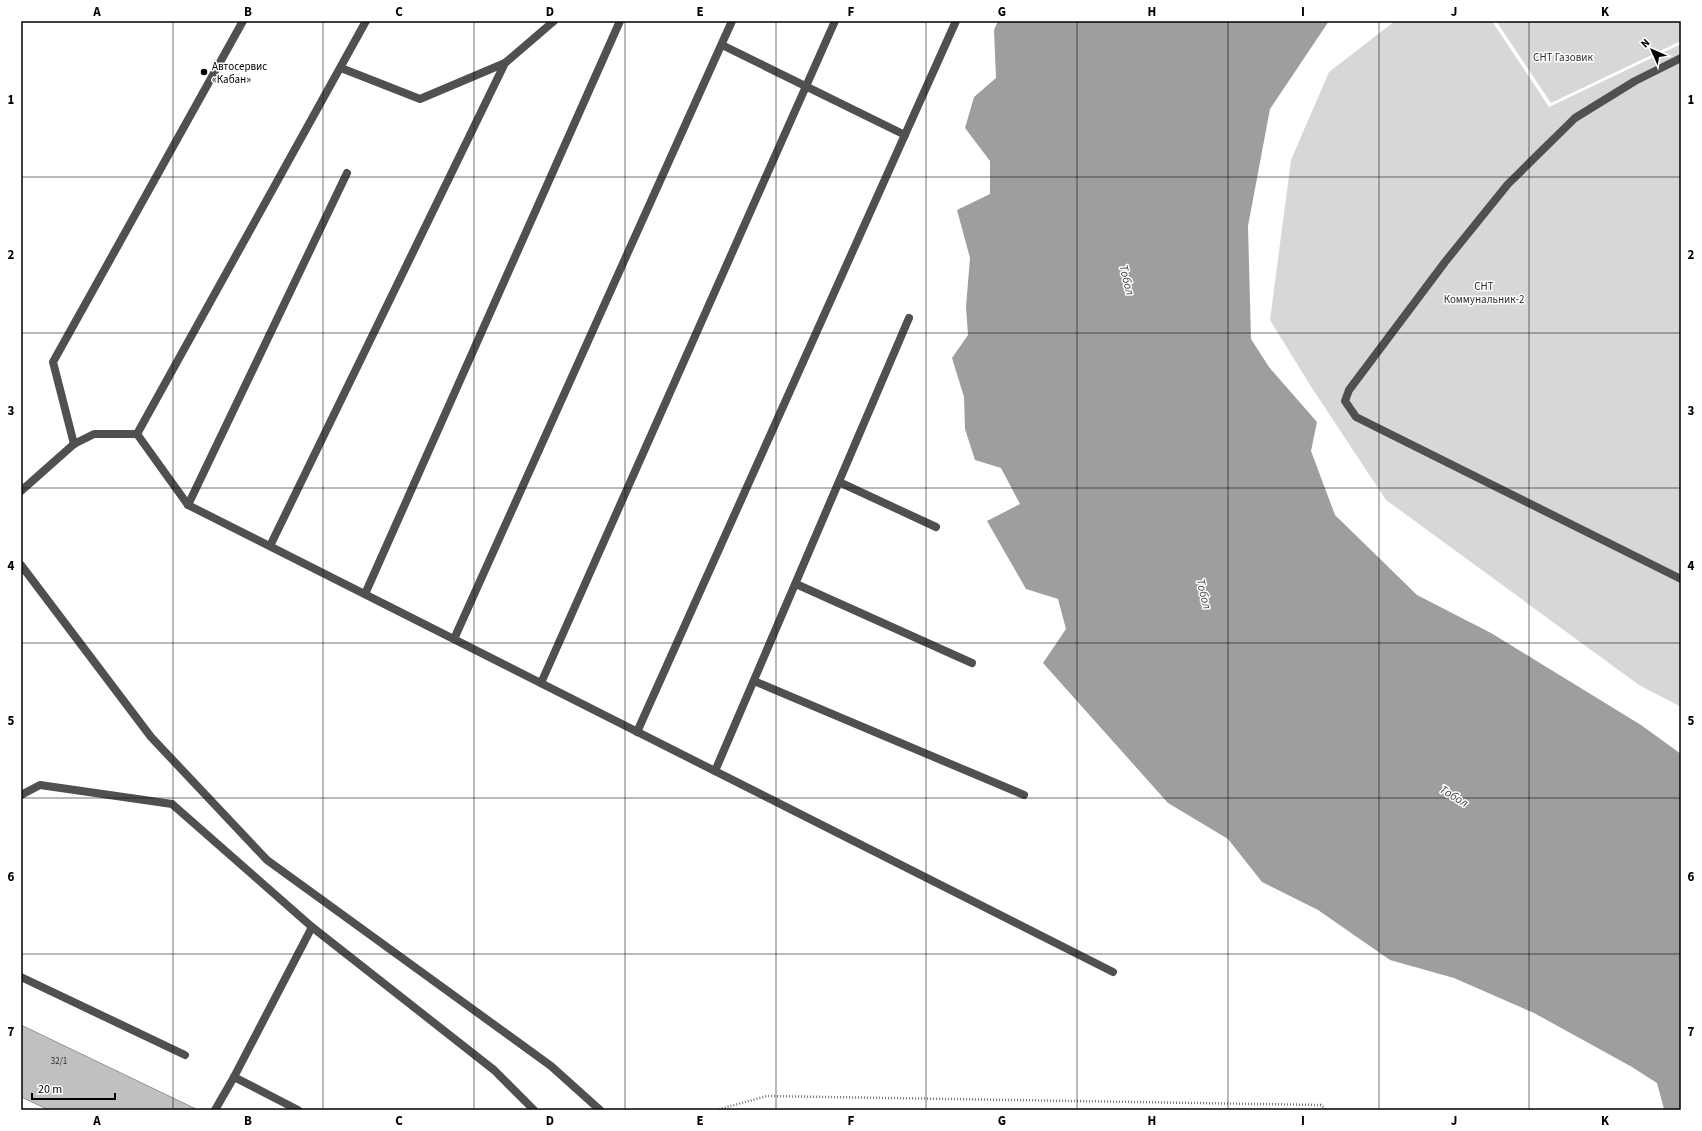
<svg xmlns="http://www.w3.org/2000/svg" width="1702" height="1131" viewBox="0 0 1702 1131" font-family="'Source Sans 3',sans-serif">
	<rect width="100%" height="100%" fill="#fff"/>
	<!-- green -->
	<g fill="#d7d7d7">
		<path d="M1395,21h97l57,86 132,-63v663l-42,-22 -253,-185 -76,-115 -40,-65 21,-160 38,-88z"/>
		<path d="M1496,21h185v20l-130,62z"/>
	</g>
	<!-- water -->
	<path fill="#9e9e9e" d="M998,21h331l-59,88 -22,117 3,113 18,28 48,55 -6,29 24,64 82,80 74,38 150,92 40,29v356l-17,-1 -7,-26 -25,-16 -98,-54 -80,-35 -64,-18 -72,-50 -56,-28 -34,-43 -60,-36 -125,-140 23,-34 -8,-30 -32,-10 -39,-68 33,-17 -19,-36 -26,-8 -10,-31 -1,-32 -12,-39 16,-23 -2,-28 4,-49 -13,-48 33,-16v-33l-25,-33 9,-31 22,-19 -2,-48z"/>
	<!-- building -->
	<path fill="#c0c0c0" stroke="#949494" d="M21,1025l175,84v1h-147l-28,-13z"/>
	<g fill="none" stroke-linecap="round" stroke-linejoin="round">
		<!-- path -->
		<path stroke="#727272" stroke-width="2.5" stroke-dasharray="1 2" stroke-linecap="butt" d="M716,1110l51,-14 554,9 5,5"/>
		<!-- service -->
		<g stroke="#505050" stroke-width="8">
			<path d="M722,45l183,90"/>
			<path d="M341,68l79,31 85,-36 49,-42"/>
			<path d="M137,434l229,-413"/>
			<path d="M74,444l-21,-82 190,-341"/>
			<path d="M839,482l97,45"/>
			<path d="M21,491l53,-47 20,-10h43l51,71 925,467"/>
			<path d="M188,505l159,-332"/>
			<path d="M270,546l235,-483"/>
			<path d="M796,584l176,79"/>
			<path d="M365,594l255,-573"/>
			<path d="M454,639l278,-618"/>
			<path d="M754,681l270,114"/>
			<path d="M541,683l294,-662"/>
			<path d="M637,732l319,-711"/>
			<path d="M715,771l194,-453"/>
			<path d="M21,977l164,78"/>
			<path d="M234,1077l78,-150"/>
			<path d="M215,1110l19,-33 64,33"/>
		</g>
		<!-- pedestrian -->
		<path stroke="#505050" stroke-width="8" d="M21,565l130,172 116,123 284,206 49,44"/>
		<!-- minor -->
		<g stroke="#505050" stroke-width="8">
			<path d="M1681,58l-46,23 -60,37 -67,66 -63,78 -96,128 -4,11 11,16 325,162"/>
			<path d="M21,795l19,-10 132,19 140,123 182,143 40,40"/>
		</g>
	</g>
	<!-- grid -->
	<path fill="none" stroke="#000" stroke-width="1" stroke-opacity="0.55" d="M173,21v1089M323,21v1089M474,21v1089M625,21v1089M776,21v1089M926,21v1089M1077,21v1089M1228,21v1089M1379,21v1089M1529,21v1089M21,177h1660M21,333h1660M21,488h1660M21,643h1660M21,798h1660M21,954h1660"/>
	<!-- markers -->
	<circle fill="#000" stroke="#fff" stroke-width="1.5" cx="204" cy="72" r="4"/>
	<g text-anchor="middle" stroke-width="3" stroke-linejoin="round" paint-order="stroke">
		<!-- number labels -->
		<g font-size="9" fill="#303030">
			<text x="59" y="1064">32/1</text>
		</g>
		<!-- park labels -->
		<g font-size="11" fill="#2e2e2e" stroke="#fff">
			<text x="1563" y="61">СНТ Газовик</text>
			<text x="1484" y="290">СНТ<tspan x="1484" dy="13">Коммунальник-2</tspan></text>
		</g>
		<!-- poi labels -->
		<g font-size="11" fill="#000" stroke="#fff" text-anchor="start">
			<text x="212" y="70">Автосервис<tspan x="212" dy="13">«Кабан»</tspan></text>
		</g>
		<!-- water labels -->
		<g font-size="12" font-style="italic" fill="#3f3f3f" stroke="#fff">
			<text transform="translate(1127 280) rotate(76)" y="4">Тобол</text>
			<text transform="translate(1204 594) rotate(76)" y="4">Тобол</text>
			<text transform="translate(1454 796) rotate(31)" y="4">Тобол</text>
		</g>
	</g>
	<!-- border -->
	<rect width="1702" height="1131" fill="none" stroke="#ffffff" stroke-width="44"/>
	<!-- north arrow -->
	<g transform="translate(1652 50) rotate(315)" stroke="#ffffff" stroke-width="3" paint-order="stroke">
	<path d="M0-3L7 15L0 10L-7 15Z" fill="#000000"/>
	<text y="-6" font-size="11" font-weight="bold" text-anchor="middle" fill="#000000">N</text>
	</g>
	<!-- scale -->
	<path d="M32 1093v6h83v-6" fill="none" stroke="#000000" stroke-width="2"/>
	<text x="38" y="1093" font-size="12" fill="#000000" stroke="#ffffff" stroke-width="3" paint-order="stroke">20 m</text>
	<rect x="22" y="22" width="1658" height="1087" fill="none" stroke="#000" stroke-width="1.5"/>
	<g font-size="13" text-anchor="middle" font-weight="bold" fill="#000">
		<text x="97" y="16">A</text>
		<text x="248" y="16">B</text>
		<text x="399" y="16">C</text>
		<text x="550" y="16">D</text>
		<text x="700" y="16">E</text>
		<text x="851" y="16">F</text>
		<text x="1002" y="16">G</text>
		<text x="1152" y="16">H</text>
		<text x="1303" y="16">I</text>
		<text x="1454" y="16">J</text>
		<text x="1605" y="16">K</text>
		<text x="11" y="104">1</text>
		<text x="1691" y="104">1</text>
		<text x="11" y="259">2</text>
		<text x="1691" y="259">2</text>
		<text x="11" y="415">3</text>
		<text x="1691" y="415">3</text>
		<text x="11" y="570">4</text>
		<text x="1691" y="570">4</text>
		<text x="11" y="725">5</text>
		<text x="1691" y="725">5</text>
		<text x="11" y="881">6</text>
		<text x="1691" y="881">6</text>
		<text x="11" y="1036">7</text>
		<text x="1691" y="1036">7</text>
		<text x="97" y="1125">A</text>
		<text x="248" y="1125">B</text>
		<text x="399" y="1125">C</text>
		<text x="550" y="1125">D</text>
		<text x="700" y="1125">E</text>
		<text x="851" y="1125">F</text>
		<text x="1002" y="1125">G</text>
		<text x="1152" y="1125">H</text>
		<text x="1303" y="1125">I</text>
		<text x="1454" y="1125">J</text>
		<text x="1605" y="1125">K</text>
	</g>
</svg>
